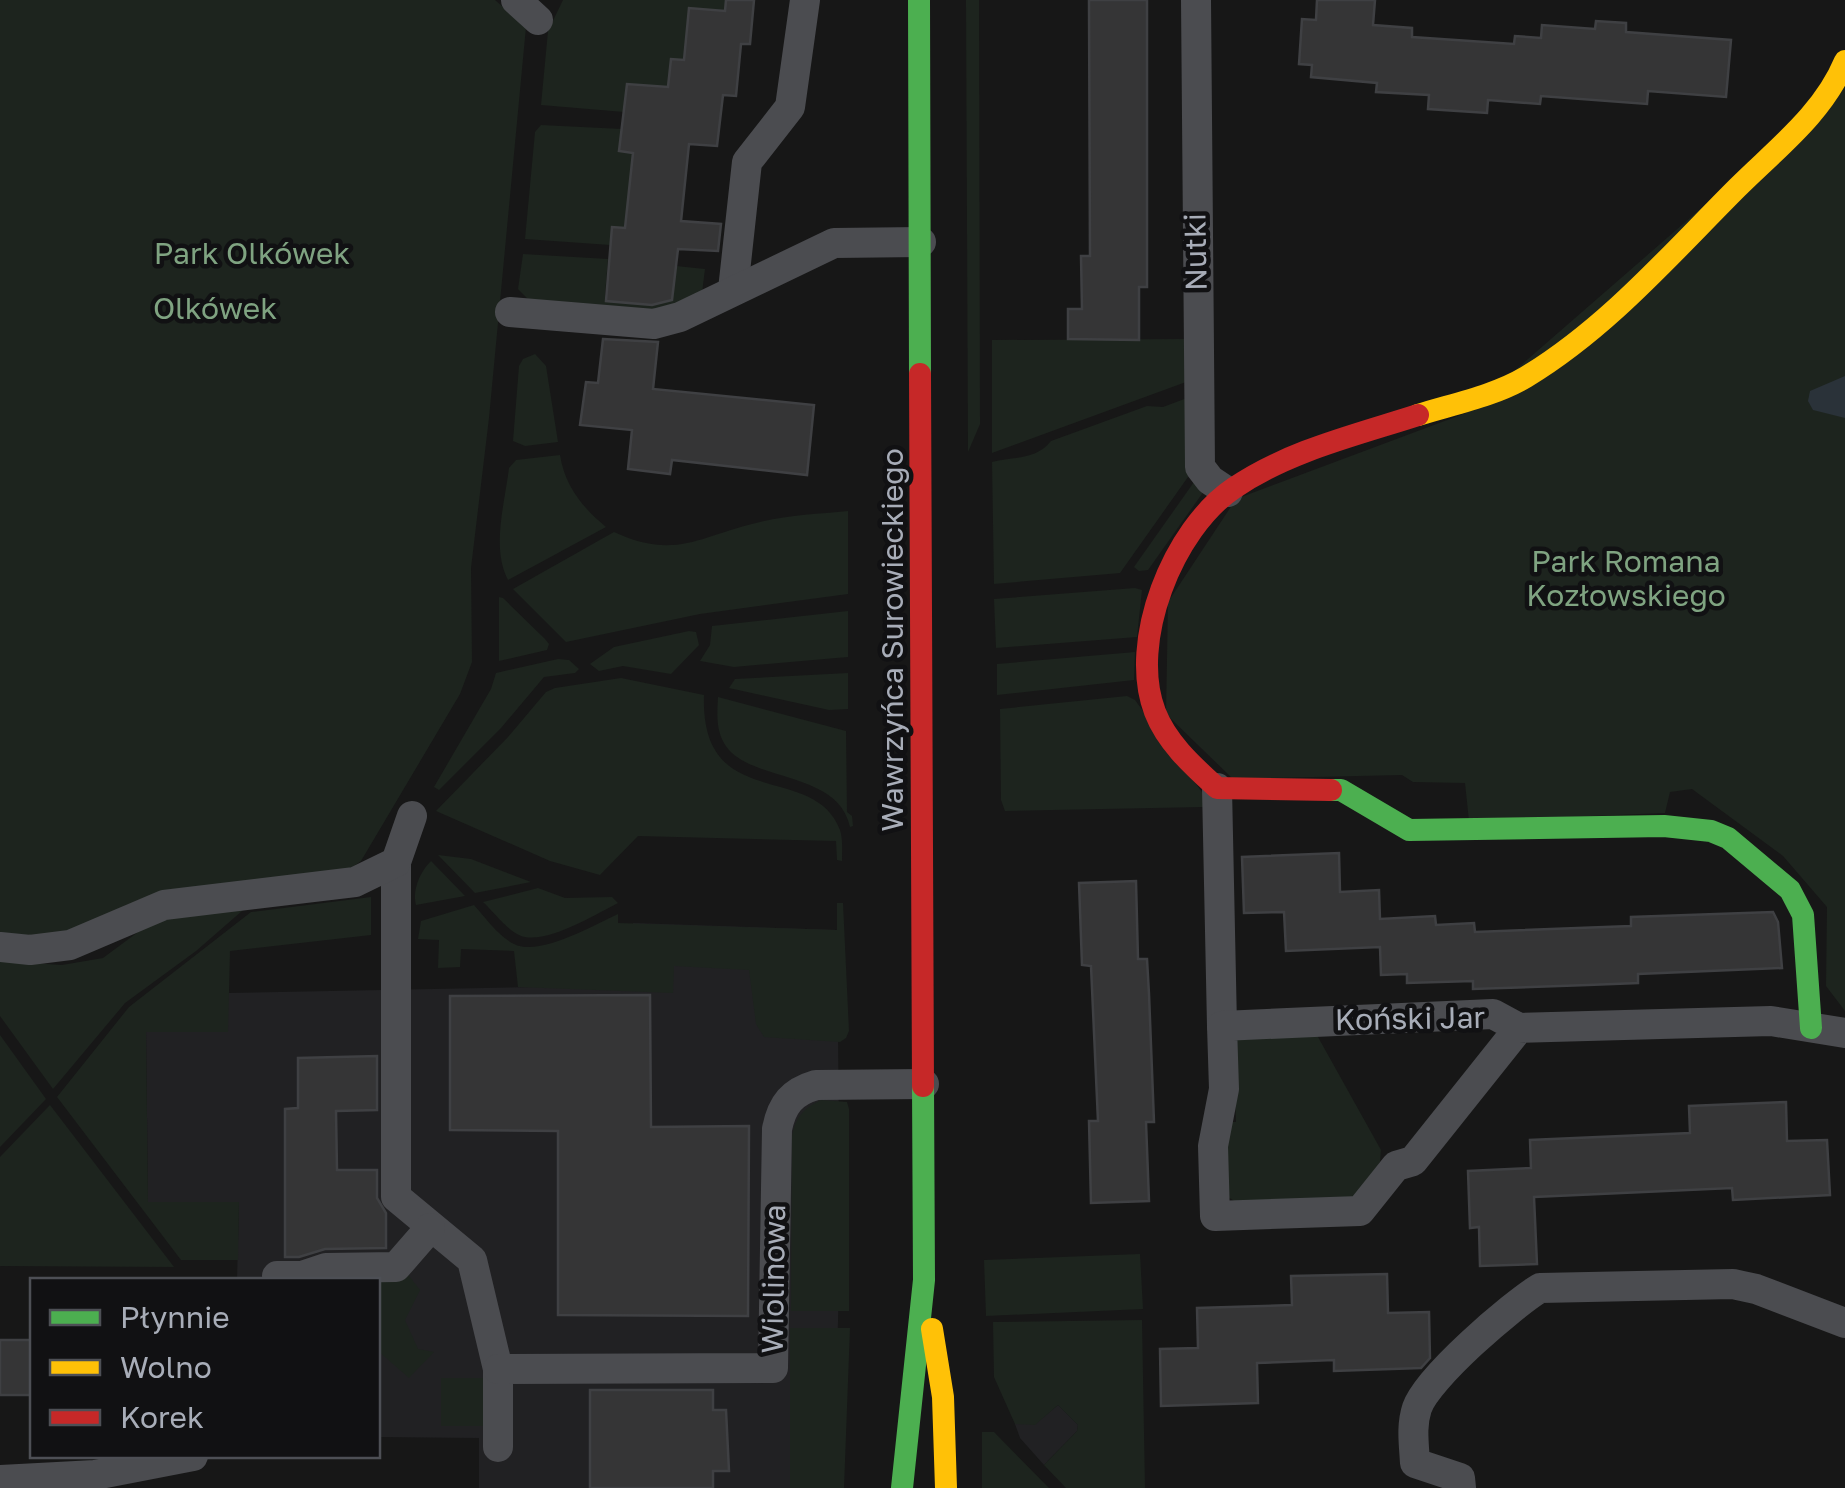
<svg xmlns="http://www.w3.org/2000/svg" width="1845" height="1488" viewBox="0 0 1845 1488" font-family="'Golos Text',sans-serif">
	<rect width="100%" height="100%" fill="#171717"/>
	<!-- built -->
	<g fill="#212123">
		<path d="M633,923l204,7 3,308 -6,250h-355v-50l-101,-1v-157h-141l2,-78h-91l-2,-170h82v-39l406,-8z"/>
		<path d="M1058,1405l20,20 -1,6 -33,34 -24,-27 -5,-14h20z"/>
	</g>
	<!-- green -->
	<g fill="#1d241e">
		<path d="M0,0h495l31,27 -37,391 -18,150 1,94 -12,32 -99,167 -17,12 -184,19 -36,14 -31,31h-93z"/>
		<path d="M563,0h163l-1,11 -36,-3 -5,52 -13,-1 -3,28 -41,-3 -3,28 -83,-7 7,-74z"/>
		<path d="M966,0h13l1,424 -12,28z"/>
		<path d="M1845,83v928l-19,-25 1,-79 -44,-51 -91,-67 -22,3 -5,21 -196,8 -4,-38 -52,-1 -11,-7 -169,4 -67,-65 2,-112 68,-103 230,-86z"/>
		<path d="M541,125l81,4 11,24 -8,75 -13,-1 -2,18 -85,-6 10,-107z"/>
		<path d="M523,254l85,5 -3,36 66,6 5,-35 29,3 -3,24 -45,18 -129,-12 -10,-10z"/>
		<path d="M1186,339v43l-194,71v-113z"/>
		<path d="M535,354l11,12 12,76 -33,4 -12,-5 6,-75 4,-7z"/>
		<path d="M1187,398l1,79 -68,96 -126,11 -2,-122c21,-6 43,-1 59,-21l96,-35 16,1z"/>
		<path d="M560,455c5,31 22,52 46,72l-98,53c-17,-32 -3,-78 1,-112l7,-8z"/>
		<path d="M1194,482l10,9 -56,79 -9,1 -5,-4z"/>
		<path d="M848,511v83l-148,20 -134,28 -53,-53 101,-57c61,28 84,5 142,-9 30,-8 62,-9 92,-12z"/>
		<path d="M1135,588l7,2 -5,47 -141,11 -2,-49z"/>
		<path d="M499,597l4,1 42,41 4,5 -2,6 -48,11z"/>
		<path d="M848,611v46l-114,10 -34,-6 10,-16 2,-19z"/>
		<path d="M689,631l7,1 3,13 -28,29 -48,-8 -24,5 -9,-7 24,-17z"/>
		<path d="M1135,652l-1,28 -137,15v-31z"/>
		<path d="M558,659l11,1 10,9 -4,4 -31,4 -43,51 -62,62 -5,-3 57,-98 5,-16z"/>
		<path d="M848,673v36l-19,1 -100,-22 6,-9z"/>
		<path d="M621,678l83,17c-4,120 110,65 136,135 3,9 2,21 2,31l-5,-1 -1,-19 -198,-5 -38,39 -50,-14 -114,-50 72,-74 38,-45 9,-4z"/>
		<path d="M1127,696l8,4 69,95 -1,12 -198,4 -4,-11 -1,-91z"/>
		<path d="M718,697l128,34 1,81 5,4 1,10 -3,1c-12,-58 -104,-44 -126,-84 -8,-14 -7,-30 -6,-46z"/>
		<path d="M438,855l33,4 60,23 -56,11z"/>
		<path d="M431,861l34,35 -49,9c-4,-15 4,-33 15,-44z"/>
		<path d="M538,888l27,10 47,-1 6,6c-22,11 -75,44 -99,32 -13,-6 -25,-23 -36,-33z"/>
		<path d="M371,897v38l-141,16 -2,81h-82l2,170h91l-1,58h-57l-124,-163 72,-90 122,-95z"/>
		<path d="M837,903h6l6,128 -3,7 -6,4 -76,-5 -8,-13 -7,-54 -75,-4 -1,27 -155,-6 -4,-36 -53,-2 -1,18 -22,1 1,-28 -21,-1 3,-18 53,-16c11,12 25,32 40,39 25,13 80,-19 104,-30v9l219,7z"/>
		<path d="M250,904l-54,47 -71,52 -72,86 -53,-73v-55l62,4 41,-7 54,-40z"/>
		<path d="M1313,1028l68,122 -1,12 -24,38 -114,6 -17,-11 2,-73h9l-3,-89z"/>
		<path d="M0,1035l46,64 -46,48z"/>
		<path d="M821,1100l26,2 2,7v202h-58l1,-175c4,-20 11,-27 29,-36z"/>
		<path d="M50,1105l124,162 -174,-1v-109z"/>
		<path d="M1140,1254l3,55 -157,7 -2,-56z"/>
		<path d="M406,1272l14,18 -15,30 13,29 16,3 -25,26 -31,-27v-71z"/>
		<path d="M1142,1320l3,168h-79l-22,-23 33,-34 1,-6 -20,-20 -23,20 -20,-1 -21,-47 -1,-55z"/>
		<path d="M790,1328h60l-6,160h-54z"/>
		<rect x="441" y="1378" width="45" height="48"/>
		<path d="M982,1432h12l55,56h-67z"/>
	</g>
	<!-- water -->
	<path fill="#2a3239" d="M1845,376v42l-32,-8 -5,-9 2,-10z"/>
	<!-- building -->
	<g fill="#353536" stroke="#3f4043" stroke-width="2.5">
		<path d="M726,0h28l-4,44h-9l-5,52 -13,-1 -6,51 -28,-2 -8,77 40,3 -3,27 -40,-2 -6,51 -20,5 -46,-4 6,-74 13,1 8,-75 -14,-2 8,-67 41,3 3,-28 13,1 5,-52 36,3z"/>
		<path d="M1089,0h58v287h-8v53l-71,-1v-30h14l-1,-53h9z"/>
		<path d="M1317,0h58l-2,25 39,3v9l102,7 1,-8 26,2 1,-13 53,4 1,-8 30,2v9l105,8 -5,57 -78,-6 -1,13 -106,-8 -1,8 -52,-4 -1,13 -59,-4 1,-14 -53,-3 1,-9 -66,-6 1,-12 -13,-1 3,-45 14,1z"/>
		<path d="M603,339l55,3 -5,47 161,16 -7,70 -135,-15 -2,14 -42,-5 4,-39 -52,-5 6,-43 12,1z"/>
		<path d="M1339,853l1,39 39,-2 1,29 55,-3 1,9 38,-2 1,9 156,-6v-9l142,-5 5,10 4,46 -144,6v9l-50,2 -115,4v-8l-66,2v-9l-26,1 -1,-28 -94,4 -2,-39 -40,1 -2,-56z"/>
		<path d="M1136,881l2,78h9l2,35 5,128h-8l3,79 -58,2 -2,-82h9l-7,-155 -9,-1 -3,-82z"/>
		<path d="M650,995l1,132 98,-1 -1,190 -190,-1v-184l-108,-1v-134z"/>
		<path d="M377,1056v54l-41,1 1,59h40v28l9,15v35l-61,1 -26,8h-14v-148l13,-1v-50z"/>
		<path d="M1786,1102l1,39 40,-1 3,55 -97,5 -1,-12 -198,9 3,67 -57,2 -1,-39 -9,1 -2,-57 63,-3 -1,-28 160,-7 -1,-27z"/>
		<path d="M1387,1274l1,39 41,-1 1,46 -9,10 -87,3v-11l-77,3 1,40 -97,3 -1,-57 38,-1 -1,-40 95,-3 -1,-29z"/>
		<rect x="0" y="1340" width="32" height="55"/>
		<path d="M590,1390h123v20h13l3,61h-16v17h-123z"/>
	</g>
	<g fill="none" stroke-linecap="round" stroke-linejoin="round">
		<!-- street -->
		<g stroke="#4b4c50" stroke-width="30">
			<path d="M516,0l22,20"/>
			<path d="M1196,0l4,467 10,13 18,12"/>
			<path d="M733,290l14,-128 43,-55 15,-107"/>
			<path d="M510,312l144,12 26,-7 154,-74 87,-1"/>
			<path d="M1217,788l5,238"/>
			<path d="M396,862v335l76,63 26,109v78"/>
			<path d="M0,947l30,3 40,-5 94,-40 191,-23 41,-20 16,-46"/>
			<path d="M1519,1028l-106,133 -17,5 -36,45 -145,5 -2,-70 11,-57 -2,-63 271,-12 26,14 252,-7 74,12"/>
			<path d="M277,1276h25l24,-8 70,-1 34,-39"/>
			<path d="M498,1369l275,-1 4,-239c5,-25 15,-37 39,-44l108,-1"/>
			<path d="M0,1480l95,-5 98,-19"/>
			<path d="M1461,1488l-1,-10 -45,-15c-1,-19 -4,-37 2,-55 10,-30 95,-103 123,-120l193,-4 23,5 89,34"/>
		</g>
		<!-- fast -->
		<g stroke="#4caf50" stroke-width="22">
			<path d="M919,0l1,374"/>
			<path d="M1331,790h10l68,40 255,-4 47,5 17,7 62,52 13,25 8,113"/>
			<path d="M902,1488l22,-208 -1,-194"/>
		</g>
		<!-- slow -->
		<g stroke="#ffc107" stroke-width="22">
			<path d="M1418,415c35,-11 76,-19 108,-38 81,-49 144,-122 211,-189 39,-39 86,-74 108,-127"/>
			<path d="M932,1329l11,68 3,91"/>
		</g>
		<!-- jam -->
		<g stroke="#c62828" stroke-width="22">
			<path d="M920,374l3,712"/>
			<path d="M1331,790l-114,-2c-24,-22 -50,-45 -62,-76 -27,-70 18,-183 79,-224 54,-37 122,-53 184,-73"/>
		</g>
	</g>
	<g text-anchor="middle" stroke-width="9" stroke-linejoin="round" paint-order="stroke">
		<!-- street labels -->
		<g font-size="30" fill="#a8adb8" stroke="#111113">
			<text transform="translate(1196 252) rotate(-91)" y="10">Nutki</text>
			<text transform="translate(893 640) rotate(-90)" y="10">Wawrzyńca Surowieckiego</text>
			<text transform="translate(1410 1019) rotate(-1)" y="10">Koński Jar</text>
			<text transform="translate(774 1279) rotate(-89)" y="10">Wiolinowa</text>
		</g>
		<!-- park labels -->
		<g font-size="30" fill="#7fa381" stroke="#111113">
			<text x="252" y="264">Park Olkówek</text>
			<text x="215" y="319">Olkówek</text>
			<text x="1626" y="572">Park Romana<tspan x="1626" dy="34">Kozłowskiego</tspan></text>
		</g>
	</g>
	<!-- legend -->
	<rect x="30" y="1278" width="350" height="180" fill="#111113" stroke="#4d4f55" stroke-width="2.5"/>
	<rect x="50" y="1310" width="50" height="15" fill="#4caf50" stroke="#4d4f55" stroke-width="2.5"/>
	<text x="120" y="1328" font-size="30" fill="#a8adb8">Płynnie</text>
	<rect x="50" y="1360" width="50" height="15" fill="#ffc107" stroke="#4d4f55" stroke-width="2.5"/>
	<text x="120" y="1378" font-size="30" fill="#a8adb8">Wolno</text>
	<rect x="50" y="1410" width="50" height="15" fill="#c62828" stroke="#4d4f55" stroke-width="2.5"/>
	<text x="120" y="1428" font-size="30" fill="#a8adb8">Korek</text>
</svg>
